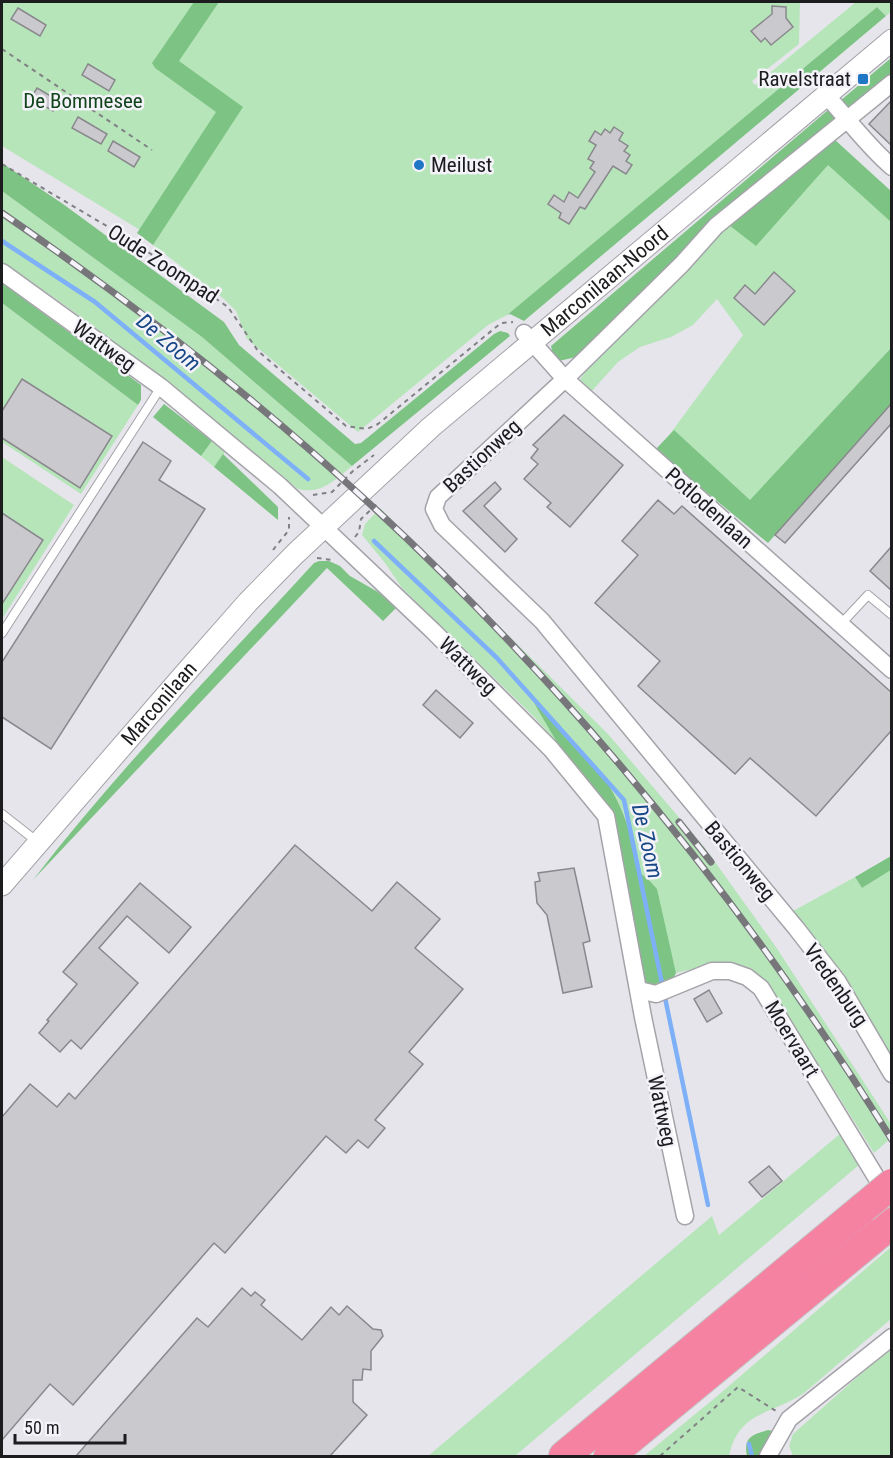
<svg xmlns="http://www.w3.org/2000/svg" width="893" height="1458" viewBox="0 0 893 1458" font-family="'Roboto Condensed',sans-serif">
	<rect width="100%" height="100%" fill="#e7e5ec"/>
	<!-- green -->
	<g fill="#b7e5ba">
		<path d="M2,2h195l-41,62 68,46 -84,120 -138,-84z"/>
		<path d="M211,2h589l-1,42 -47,37 3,4 101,-83h35v10l-5,4 -9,-9 -329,275 -41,33 -19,10 -130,107 -111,-93 -11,-28 -12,-12 -71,-54 81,-144 -61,-42z"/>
		<path d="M833,160l58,55v133l-74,80 -69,81 -81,-71 76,-103 -26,-36 -24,26 -22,12 -31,10 -22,15 -27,30 -12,-11 10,-15 132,-134 8,-7z"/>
		<path d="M2,191l200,146 150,129c-17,14 -31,29 -54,23 -96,-79 -193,-159 -296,-227z"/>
		<path d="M2,303l136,102 -57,89 -79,-52v-4l77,50 33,-51 -90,-58 -20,32z"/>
		<path d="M212,441l13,11 -11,15 -13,-11z"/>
		<path d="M2,457l72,48 -72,114v-27l4,3 36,-55 -40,-26z"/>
		<path d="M380,508l228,226 97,114 71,99 115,177v14l-17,15 -96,-153 -63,-36 -39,9 -8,-33 -20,-61 -8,-6c-5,-25 -12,-53 -24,-76 -18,-35 -51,-63 -79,-92l21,39 -23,-26 -133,-130 -17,-25 -23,-28 3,-11z"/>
		<path d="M891,870v188l-52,-85 -46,-62 62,-34 7,11z"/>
		<path d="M841,1133l18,32 -344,291h-87l284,-240 7,19z"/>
		<path d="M891,1247v72l-87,74c-32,22 -65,17 -75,63h-85l72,-59z"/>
		<path d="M891,1347v109h-98l-4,-10 4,-12z"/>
	</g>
	<!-- forest -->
	<g fill="#7dc484">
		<path d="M194,2h25l-40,59 64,46 -90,138 -16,-12 79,-121 -61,-44 -3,-5z"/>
		<path d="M877,7l9,9 -362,305 -14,-7 -3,1z"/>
		<path d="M891,58v18l-43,35 -8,-10z"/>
		<path d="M828,110l9,11 -133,105 -37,45 -91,86 -17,4 -6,-6 -2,-9z"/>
		<path d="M834,139l57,52v31l-63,-57 -72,81 -27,-21z"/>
		<path d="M2,163l61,41 161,118 15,23 116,99 6,-1 133,-109 6,-3 8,2 2,3 -158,130 -150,-129 -200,-146z"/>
		<path d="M2,283l139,102v15l-3,5 -136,-102z"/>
		<path d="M891,348v56l-123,139 -113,-93 19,-20 76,70z"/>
		<path d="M164,404l48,37 -11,15 -48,-39z"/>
		<path d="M223,454l55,53v13l-64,-53z"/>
		<path d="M319,561h10l11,5 10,10 28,16 18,16 -13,13 -56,-53 -294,312c86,-112 186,-213 281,-317z"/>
		<path d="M534,703c29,29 64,58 82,95 12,23 19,50 24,75l8,6 9,10 19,84 -3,6 -21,6 -8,-4 -44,-181 -19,-29 -23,-27z"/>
		<path d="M891,856v14l-29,18 -7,-11z"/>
		<path d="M768,1430l5,1 6,25h-32c-4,-19 5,-21 21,-26z"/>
	</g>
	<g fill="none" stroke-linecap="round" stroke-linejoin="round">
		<!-- stream -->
		<g stroke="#7eb0f8" stroke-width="4.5">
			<path d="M2,241l93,61 213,177"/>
			<path d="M374,541l123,117 127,142 84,405"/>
			<path d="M749,1444l3,12"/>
		</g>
	</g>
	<!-- building -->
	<g fill="#cac9ce" stroke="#89888d" stroke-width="1.5">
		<path d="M772,6l14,1v11l7,9 -22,18 -6,-7 -4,4 -10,-11 21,-17z"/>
		<path d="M18,8l28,17 -6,11 -29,-17z"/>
		<path d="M88,64l27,16 -6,11 -27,-16z"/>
		<path d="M37,88l22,13 -6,10 -22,-13z"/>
		<path d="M891,101v44l-22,-21z"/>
		<path d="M78,117l29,17 -6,10 -29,-16z"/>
		<path d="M614,127l9,6 -4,7 9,6 -4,5 6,4 -4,6 6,4 -6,9 -13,-8 -28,43 -5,-2 -11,17 -10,-6 2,-5 -13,-9 6,-9 10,7 5,-10 9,6 17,-26 -5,-4 4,-6 -6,-3 8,-14 -7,-4 6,-10 6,4 4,-6 5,4z"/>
		<path d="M113,141l27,16 -6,10 -26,-16z"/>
		<path d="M774,272l21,19 -31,34 -30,-27 11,-13 10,9z"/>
		<path d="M22,379l90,57 -32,52 -78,-50v-27z"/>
		<path d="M891,404v20l-106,119 -10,-8z"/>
		<path d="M564,415l59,50 -53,62 -23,-20 4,-4 -27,-24 14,-15 -7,-6 7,-9 -5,-4z"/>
		<path d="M143,442l28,19 -12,19 46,29 -154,240 -49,-32v-55z"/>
		<path d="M495,482l6,7 -17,17 33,33 -12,13 -42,-41z"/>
		<path d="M658,500l16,14 8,-8 209,186v39l-75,85 -66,-58 -15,16 -97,-88 22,-25 -65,-58 43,-48 -16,-14z"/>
		<path d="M2,513l41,27 -41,64z"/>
		<path d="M891,547v43l-21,-19z"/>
		<path d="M436,690l37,33 -13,15 -37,-33z"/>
		<path d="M295,845l77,66 25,-29 43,37 -25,29 48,41 -54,63 14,12 -48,56 10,8 -17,20 -10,-8 -12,13 -20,-17 -101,117 -11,-10 -141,162 -23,-21 -48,56v-323l28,-33 27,23 12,-14 6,6z"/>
		<path d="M574,868l16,73 -7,2 9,44 -29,6 -16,-78 -10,-12 -2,-21 5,-1 -2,-8z"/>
		<path d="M140,883l51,44 -22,26 -42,-37 -28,32 39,35 -57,66 -10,-9 -11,12 -21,-19 10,-12 -2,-1 30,-36 -14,-12z"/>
		<path d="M709,990l13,23 -15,9 -13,-23z"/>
		<path d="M769,1166l13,15 -20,16 -13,-15z"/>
		<path d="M242,1288l9,8 4,-4 10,8 -4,5 41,35 29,-33 8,8 8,-9 26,23 8,1 2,6 -12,15v19l-8,-1 -1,11h-9v22l14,13 -37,41h-254l121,-138 11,9z"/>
	</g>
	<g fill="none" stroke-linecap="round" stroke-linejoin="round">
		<defs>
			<g id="service">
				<path d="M840,625l28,-30 24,20"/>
				<path d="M2,633l159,-246"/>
				<path d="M2,814l28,22 7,8"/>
			</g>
			<g id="minor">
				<path d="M892,83l-176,143 -34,38 -117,115 -127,118 -4,12 8,16 100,96 254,307 42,54 54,92"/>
				<path d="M826,95c22,24 41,51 66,72"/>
				<path d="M2,272l159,115 119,99 153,145 118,118 55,67 37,201 42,199"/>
				<path d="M524,333l41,46 327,291"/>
				<path d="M639,990l17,4 56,-23h18l17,6 14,11 126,207"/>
				<path d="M768,1456l21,-37 103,-82"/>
			</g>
			<g id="tertiary">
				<path id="s1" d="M2,885l179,-207 67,-76 47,-48 136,-127 461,-387"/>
			</g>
			<g id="motorway">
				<path d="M564,1456l299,-248"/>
				<path d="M609,1456l283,-233"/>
			</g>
		</defs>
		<!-- service casing -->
		<use href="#service" stroke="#a4a3a9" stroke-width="10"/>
		<!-- minor casing -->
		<use href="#minor" stroke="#a4a3a9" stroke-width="19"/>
		<!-- tertiary casing -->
		<use href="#tertiary" stroke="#a4a3a9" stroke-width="23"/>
		<!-- motorway casing -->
		<use href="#motorway" stroke="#c4c4c4" stroke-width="32"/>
		<!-- path -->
		<g stroke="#818085" stroke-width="2" stroke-dasharray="4.5 4.5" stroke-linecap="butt">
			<path d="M2,49l150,101"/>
			<path d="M2,164l130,77 96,66 30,44 88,75 21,3 11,-5 123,-101 12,-1"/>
			<path d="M313,495l19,-3 21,-21 21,-16"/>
			<path d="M355,537l4,-5 2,-13 17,-16"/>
			<path d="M273,550l16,-20v-13"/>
			<path d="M317,558l15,2 2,-2"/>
			<path d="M660,1456l78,-69 38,24"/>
		</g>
		<!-- service -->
		<use href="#service" stroke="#fff" stroke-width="8"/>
		<!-- minor -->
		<use href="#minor" stroke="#fff" stroke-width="16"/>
		<!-- tertiary -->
		<use href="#tertiary" stroke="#fff" stroke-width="21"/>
		<!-- motorway -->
		<use href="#motorway" stroke="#f582a1" stroke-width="30"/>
		<defs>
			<g id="rail">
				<path d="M2,213c125,86 245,178 357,281 207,189 385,407 533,646"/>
				<path d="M679,822l32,40"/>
			</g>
		</defs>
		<!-- rail casing -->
		<use href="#rail" stroke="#77767b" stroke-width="7"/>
		<!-- rail -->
		<use href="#rail" stroke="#f4f3f9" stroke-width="4.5" stroke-dasharray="14" stroke-linecap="butt"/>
		<defs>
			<path id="motorway-bridge" d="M863,1208l29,-24"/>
		</defs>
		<!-- motorway-bridge casing -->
		<use href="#motorway-bridge" stroke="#c4c4c4" stroke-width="32" stroke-linecap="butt"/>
		<!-- motorway-bridge -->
		<use href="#motorway-bridge" stroke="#f582a1" stroke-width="30"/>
	</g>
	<!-- markers -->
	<g fill="#1f76c4" stroke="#f4f3f9" stroke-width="2">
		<rect x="857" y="73" width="12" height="12" rx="3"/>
		<circle cx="419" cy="165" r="6"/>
	</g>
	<g text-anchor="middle" stroke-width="5" stroke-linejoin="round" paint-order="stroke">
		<!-- poi labels -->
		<g font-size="21" fill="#1c1b1e" stroke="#f4f3f9" text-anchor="end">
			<text x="851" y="86">Ravelstraat</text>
			<text x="431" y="172" text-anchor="start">Meilust</text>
		</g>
		<!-- park labels -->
		<g font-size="21" fill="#11441b" stroke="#f4f3f9">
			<text x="83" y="108">De Bommesee</text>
		</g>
		<!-- street labels -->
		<g font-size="21" fill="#1c1b1e" stroke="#f4f3f9">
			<text transform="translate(163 264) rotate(33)" y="7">Oude Zoompad</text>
			<text dy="7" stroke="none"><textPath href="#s1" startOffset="855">Marconilaan-Noord</textPath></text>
			<text transform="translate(104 346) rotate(36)" y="7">Wattweg</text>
			<text transform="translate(482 456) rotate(-43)" y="7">Bastionweg</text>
			<text transform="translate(709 508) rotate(42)" y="7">Potlodenlaan</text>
			<text transform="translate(468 666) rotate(45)" y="7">Wattweg</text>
			<text dy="7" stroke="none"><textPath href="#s1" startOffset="240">Marconilaan</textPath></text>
			<text transform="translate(740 861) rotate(50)" y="7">Bastionweg</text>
			<text transform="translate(836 985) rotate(55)" y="7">Vredenburg</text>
			<text transform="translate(792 1039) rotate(59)" y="7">Moervaart</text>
			<text transform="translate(662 1111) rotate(78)" y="7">Wattweg</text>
		</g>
		<!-- water labels -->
		<g font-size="22" font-style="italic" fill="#174786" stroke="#f4f3f9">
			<text transform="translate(169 342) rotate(40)" y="8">De Zoom</text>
			<text transform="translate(648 841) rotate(77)" y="8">De Zoom</text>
		</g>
	</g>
	<!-- border -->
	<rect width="893" height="1458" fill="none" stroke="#1c1b1e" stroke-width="6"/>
	<!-- scale -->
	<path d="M15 1434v9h110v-9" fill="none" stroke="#1c1b1e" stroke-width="3"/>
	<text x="24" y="1434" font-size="18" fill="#1c1b1e" stroke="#f4f3f9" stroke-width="4.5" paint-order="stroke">50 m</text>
</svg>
